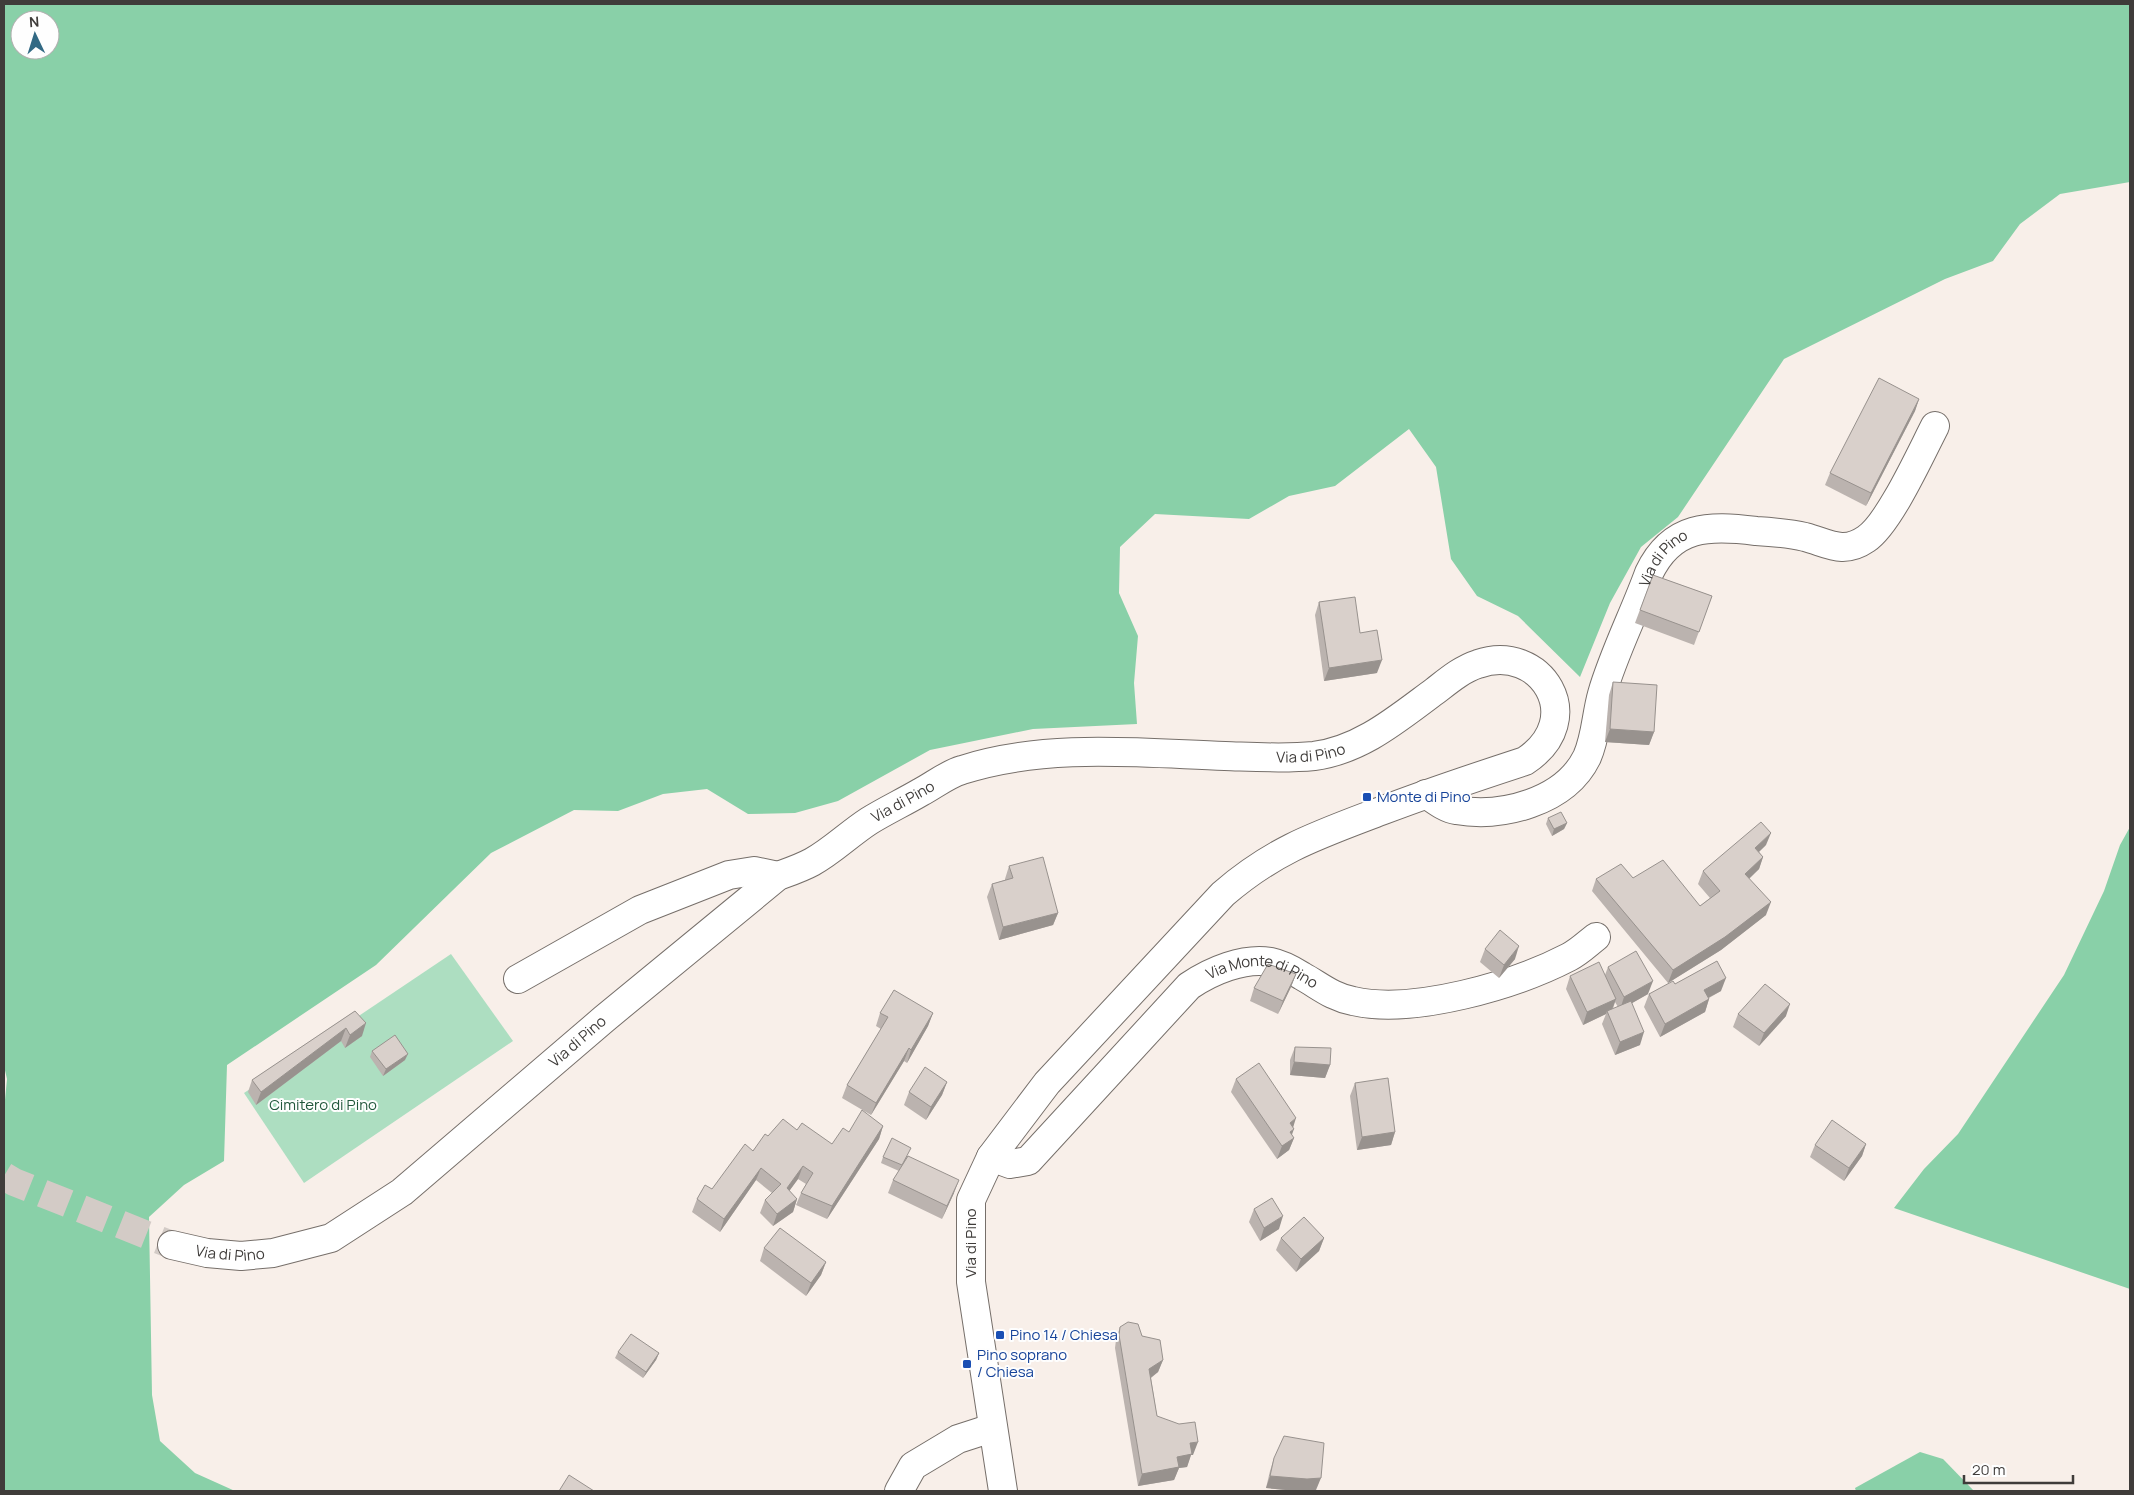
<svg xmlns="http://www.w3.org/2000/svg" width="2134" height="1495" viewBox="0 0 2134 1495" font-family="Manrope,sans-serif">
	<rect width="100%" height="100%" fill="#f8efe9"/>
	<!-- green -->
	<path fill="#addec1" d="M451,954l62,87 -209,142 -60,-90z"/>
	<!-- forest -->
	<g fill="#89d0a8" fill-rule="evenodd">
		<path d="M4,4h2126v178l-70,12 -40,30 -27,37 -48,18 -161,80 -106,158 -37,30 -31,56 -30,74 -62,-61 -41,-20 -26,-37 -15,-92 -27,-38 -74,57 -46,10 -40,23 -94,-5 -35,33 -1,46 19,43 -4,47 3,41 -104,5 -103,21 -92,51 -43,12 -47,1 -41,-25 -44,5 -45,17 -44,-1 -83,43 -115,112 -149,100 -3,96 -40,24 -35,32 3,178 8,46 35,32 40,18h-231v-381l3,-31 -3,-13zM20,20h30v30h-30z"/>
		<path d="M2130,827v462l-236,-81 30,-39 34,-35 106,-159 40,-84 16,-46z"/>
		<path d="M1920,1452l23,7 31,32h-118l-1,-3z"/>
	</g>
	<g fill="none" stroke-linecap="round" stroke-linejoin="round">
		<!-- minor-tunnel -->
		<path stroke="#d3cbc6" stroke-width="28" stroke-dasharray="28 14" stroke-linecap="butt" d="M4,1176l10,6 158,63"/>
		<defs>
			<g id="minor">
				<path id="s1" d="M1426,794c9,6 20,15 30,16 46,8 109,-8 131,-53 9,-20 9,-42 15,-63 11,-39 33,-82 47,-121 23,-48 60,-48 107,-42 16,1 32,2 49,6 23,6 38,18 61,2 23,-15 55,-86 69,-113"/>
				<path d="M518,979l122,-69 89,-35 25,-4 24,5"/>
				<path id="s2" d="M991,1157l19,7 18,-3 161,-175c22,-15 55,-29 82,-24 10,2 23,9 31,14 18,10 30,21 51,25 60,14 162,-16 216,-44 10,-5 18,-13 27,-20"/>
				<path id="s3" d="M172,1245l35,8 34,3 32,-3 58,-15 71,-46 202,-173 174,-143c11,-4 23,-8 34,-14 20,-11 37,-28 57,-41 16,-10 35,-19 52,-29 13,-7 27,-18 41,-22 84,-27 177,-17 263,-14 30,1 59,3 89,0 47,-6 83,-37 121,-65 13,-10 27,-22 43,-27 63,-22 111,55 47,97 -49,16 -97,32 -144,50 -63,24 -106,38 -158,83l-176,189 -56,74 -20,43v82l32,209"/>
				<path d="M899,1491l14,-25 45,-27 34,-11"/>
			</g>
		</defs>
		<!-- minor casing -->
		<use href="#minor" stroke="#766f6a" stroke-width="30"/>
		<!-- minor -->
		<use href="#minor" stroke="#fff" stroke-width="28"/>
	</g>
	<!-- wall -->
	<g fill="#bbb3af" fill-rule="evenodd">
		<path d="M1919,399l-4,12 -49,95 -41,-21 5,-12z"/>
		<path d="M1653,575l59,21 -18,49 -59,-22z"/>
		<path d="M1319,602l41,31 17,40 -53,8 -9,-66z"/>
		<path d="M1613,682l41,50 -5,13 -44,-3 4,-47z"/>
		<path d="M1548,818l19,5 -3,6 -12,7 -6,-12z"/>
		<path d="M1766,845l-7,7 4,5 -4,12 -10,10 17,36 -45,35 -53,33 -76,-92 4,-12 37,-1 67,28 10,-8 -12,-14 5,-13z"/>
		<path d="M1009,866l49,47 -5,12 -54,15 -12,-43 5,-13 13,-4v-1z"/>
		<path d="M1485,949l30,10 -16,19 -19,-16z"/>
		<path d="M1608,967l40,27 -16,9 8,42 -25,10 -13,-31 4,-10 -23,11 -17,-36 4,-13 35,-1zM1615,1002l3,5 -5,2z"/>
		<path d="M1296,974l-5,13 -13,27 -28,-13 4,-13z"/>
		<path d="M1675,984l46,7 -12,7v1l-4,13 -45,25 -16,-30 5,-13z"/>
		<path d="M355,1011l7,25 -17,12 -4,-7 -85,64 -8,-13 4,-12z"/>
		<path d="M880,1013h53l-5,13 -21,37 -3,-2 -33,54 -29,-17 5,-13 34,-56 -5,-3z"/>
		<path d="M1738,1014l48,2 -27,30 -26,-19z"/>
		<path d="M1295,1047l35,18 -5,13 -35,-3v-15z"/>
		<path d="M372,1051l33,9 -22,16 -13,-19z"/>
		<path d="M1236,1079l58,59 -5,12 -12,9 -46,-67z"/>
		<path d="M947,1082l-5,13 -16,25 -22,-15 5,-13z"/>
		<path d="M1355,1083l40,49 -4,13 -34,5 -7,-54z"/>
		<path d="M883,1126l-4,13 -52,80 -31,-14 5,-12 5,-9 -8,-5 -9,12 8,8 -4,13 -20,14 -13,-13 5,-13 7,-7 -16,-13 -36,52 -28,-20 5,-13 15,-10 56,-53 29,-6 35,14 17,-12z"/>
		<path d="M1866,1144l-4,12 -18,25 -34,-24 5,-12z"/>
		<path d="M908,1156l46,37 -12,26 -54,-26 5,-13 6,-9 -18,-8 2,-6z"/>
		<path d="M1254,1209l25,20 -19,12 -11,-19z"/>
		<path d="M1281,1238h43l-5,13 -23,21 -20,-22z"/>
		<path d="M764,1248l62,14 -5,13 -15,21 -46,-35z"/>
		<path d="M1120,1327l22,9 21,24 -5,12 -7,6 6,38 36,39h-2l-4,12 -8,1 -5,12 -36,6 -23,-138 1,-8z"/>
		<path d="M618,1352l41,1 -3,7 -13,18 -28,-20z"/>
		<path d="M1274,1458l42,32 -20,1 -30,-3 4,-17z"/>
	</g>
	<!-- shaded-wall -->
	<g fill="#98928e">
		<path d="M1919,399l-4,12 -49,95 5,-13z"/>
		<path d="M1382,660l-5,13 -53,8 5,-13z"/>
		<path d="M1610,729l44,3 -5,13 -44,-3z"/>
		<path d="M1567,823l-3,6 -12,7 2,-7z"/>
		<path d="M1771,833l-5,12 -16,15 5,-12z"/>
		<path d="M1763,857l-4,12 -19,18 5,-13z"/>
		<path d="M1771,902l-5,13 -45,35 -53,33 5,-13z"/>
		<path d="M1058,913l-5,12 -54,15 4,-13z"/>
		<path d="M1519,946l-4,13 -16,19 5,-13z"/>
		<path d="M1296,974l-5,13 -13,27 5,-13z"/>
		<path d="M1726,978l-5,13 -21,11 4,-12z"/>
		<path d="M1653,981l-5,13 -28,16 4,-13z"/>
		<path d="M1616,999l-5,13 -4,-1 -1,3 -23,11 4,-13z"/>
		<path d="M1709,999l-4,13 -45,25 5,-13z"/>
		<path d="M1790,1004l-4,12 -27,30 5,-13z"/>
		<path d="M933,1013l-5,13 -21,37 4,-13z"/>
		<path d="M366,1023l-4,13 -17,12 5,-13z"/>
		<path d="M346,1028l-5,13 -85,64 5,-13z"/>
		<path d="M1644,1032l-4,13 -25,10 5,-13z"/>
		<path d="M909,1048l-5,13 -33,54 5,-12z"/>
		<path d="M408,1054l-3,6 -22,16 3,-7z"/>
		<path d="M1294,1062l36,3 -5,13 -35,-3z"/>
		<path d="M947,1082l-5,13 -16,25 5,-13z"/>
		<path d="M1296,1118l-4,13 -2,-8z"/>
		<path d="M883,1126l-4,13 -52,80 5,-13z"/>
		<path d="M1294,1129l-4,11 4,-2 -5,12 -12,9 5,-13 8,-14z"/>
		<path d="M1395,1132l-4,13 -34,5 5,-13z"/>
		<path d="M1866,1144l-4,12 -18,25 5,-13z"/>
		<path d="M803,1166l-5,13 -16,22 5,-13z"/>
		<path d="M761,1168l-5,12 -36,52 4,-13z"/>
		<path d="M959,1180l-5,13 -12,26 5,-13z"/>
		<path d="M797,1199l-4,13 -20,14 4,-12z"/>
		<path d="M1283,1216l-4,13 -19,12 4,-13z"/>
		<path d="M1324,1238l-5,13 -23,21 5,-13z"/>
		<path d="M826,1262l-5,13 -15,21 5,-13z"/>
		<path d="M659,1353l-3,7 -13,18 3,-6z"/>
		<path d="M1163,1360l-5,12 -13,10 4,-13z"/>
		<path d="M1198,1442l-5,13h-2l-4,12 -8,1 -5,12 -36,6 4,-12 35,-17 13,-14z"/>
		<path d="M1270,1476l51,2 -5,12 -20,1 -30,-3z"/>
	</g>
	<!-- building -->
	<g fill="#d9d0cb" stroke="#98928e">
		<path d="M1879,378l40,21 -48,94 -41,-20z"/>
		<path d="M1653,575l59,21 -13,36 -59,-22z"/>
		<path d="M1355,597l5,36 17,-3 5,30 -53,8 -10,-66z"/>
		<path d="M1613,682l44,3 -3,47 -44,-3z"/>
		<path d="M1561,812l6,11 -13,6 -6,-11z"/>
		<path d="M1761,822l10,11 -16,15 8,9 -18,17 26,28 -46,35 -52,33 -77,-91 25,-15 12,14 30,-18 37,46 20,-15 -17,-20z"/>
		<path d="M1043,857l15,56 -55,14 -11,-43 21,-6 -4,-12z"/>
		<path d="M1500,930l19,16 -15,19 -19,-16z"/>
		<path d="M1636,951l17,30 -29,16 -16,-30z"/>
		<path d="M1717,961l9,17 -22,12 5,9 -44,25 -16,-30 24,-13 2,3z"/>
		<path d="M1599,962l17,37 -29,13 -17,-36z"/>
		<path d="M1268,964l28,10 -13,27 -29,-13z"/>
		<path d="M1765,984l25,20 -26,29 -26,-19z"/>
		<path d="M894,990l39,23 -22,37 -2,-2 -33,55 -29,-18 41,-68 -8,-4z"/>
		<path d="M1631,1001l13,31 -24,10 -13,-31z"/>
		<path d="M355,1011l11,12 -16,12 -4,-7 -85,64 -9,-12z"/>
		<path d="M395,1035l13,19 -22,15 -14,-18z"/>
		<path d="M1295,1047l36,1 -1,17 -36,-3z"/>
		<path d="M1259,1063l37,55 -6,5 4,6 -4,3 4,6 -12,8 -46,-67z"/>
		<path d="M925,1067l22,15 -16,25 -22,-15z"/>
		<path d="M1388,1078l7,54 -33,5 -7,-54z"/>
		<path d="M862,1110l21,16 -51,80 -31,-13 12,-20 -10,-7 -16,22 10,11 -20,15 -12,-14 16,-16 -20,-16 -37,51 -27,-20 8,-14 7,4 33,-45 8,7 12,-17 3,2 15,-17 14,11 5,-7 30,21 11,-16 6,4z"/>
		<path d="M1832,1120l34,24 -17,24 -34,-23z"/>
		<path d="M892,1138l19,10 -9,17 -19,-8z"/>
		<path d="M908,1156l51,24 -12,26 -54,-26z"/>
		<path d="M1272,1198l11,18 -19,12 -10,-19z"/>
		<path d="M1304,1217l20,21 -23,21 -20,-21z"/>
		<path d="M780,1228l46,34 -15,21 -47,-35z"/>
		<path d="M1128,1322l10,2 4,12 18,4 3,20 -14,9 8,47 22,8 16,-2 3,20 -8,1 2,11 -15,3 2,10 -37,7 -23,-139 1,-8z"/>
		<path d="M631,1334l28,19 -13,19 -28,-20z"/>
		<path d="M1284,1436l40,7 -3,35 -14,1 -37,-3 4,-18z"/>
		<path d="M569,1475l25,16h-35z"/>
	</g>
	<!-- markers -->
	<g fill="#1a4fb4" stroke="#fefefe" stroke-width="2">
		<rect x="1362" y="792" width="10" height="10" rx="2.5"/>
		<rect x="995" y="1330" width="10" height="10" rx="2.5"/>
		<rect x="962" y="1359" width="10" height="10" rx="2.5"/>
	</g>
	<g text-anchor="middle" stroke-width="4" stroke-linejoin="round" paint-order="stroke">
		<!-- street labels -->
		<g font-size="15" fill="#3f3c3a" stroke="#fefefe">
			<text dy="5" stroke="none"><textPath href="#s1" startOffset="400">Via di Pino</textPath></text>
			<text dy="5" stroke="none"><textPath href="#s3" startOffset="1302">Via di Pino</textPath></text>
			<text dy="5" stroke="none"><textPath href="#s3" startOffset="884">Via di Pino</textPath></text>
			<text dy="5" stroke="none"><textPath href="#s2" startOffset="356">Via Monte di Pino</textPath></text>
			<text dy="5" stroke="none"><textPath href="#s3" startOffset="478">Via di Pino</textPath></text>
			<text transform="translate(971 1243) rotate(-90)" y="5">Via di Pino</text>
			<text dy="5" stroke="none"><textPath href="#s3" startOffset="59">Via di Pino</textPath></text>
		</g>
		<!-- transit labels -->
		<g font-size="15" fill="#164399" stroke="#fefefe" text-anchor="start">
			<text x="1377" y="802">Monte di Pino</text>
			<text x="1010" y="1340">Pino 14 / Chiesa</text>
			<text x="977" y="1360">Pino soprano<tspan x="977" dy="17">/ Chiesa</tspan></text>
		</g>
		<!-- park labels -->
		<g font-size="15" fill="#22573c" stroke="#fefefe">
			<text x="323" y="1110">Cimitero di Pino</text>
		</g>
	</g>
	<!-- border -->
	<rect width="2134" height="1495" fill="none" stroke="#3f3c3a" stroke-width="10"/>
	<!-- north arrow -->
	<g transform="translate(35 35) rotate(356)"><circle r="24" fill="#fefefe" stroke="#b2b0b0"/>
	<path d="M0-4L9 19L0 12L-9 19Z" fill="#326984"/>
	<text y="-8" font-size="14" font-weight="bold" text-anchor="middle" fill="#3f3c3a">N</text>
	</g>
	<!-- scale -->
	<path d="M1964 1475v8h109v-8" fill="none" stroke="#3f3c3a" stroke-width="2.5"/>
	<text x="1972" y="1475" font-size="15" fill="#3f3c3a" stroke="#fefefe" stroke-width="4" paint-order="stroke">20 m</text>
</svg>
